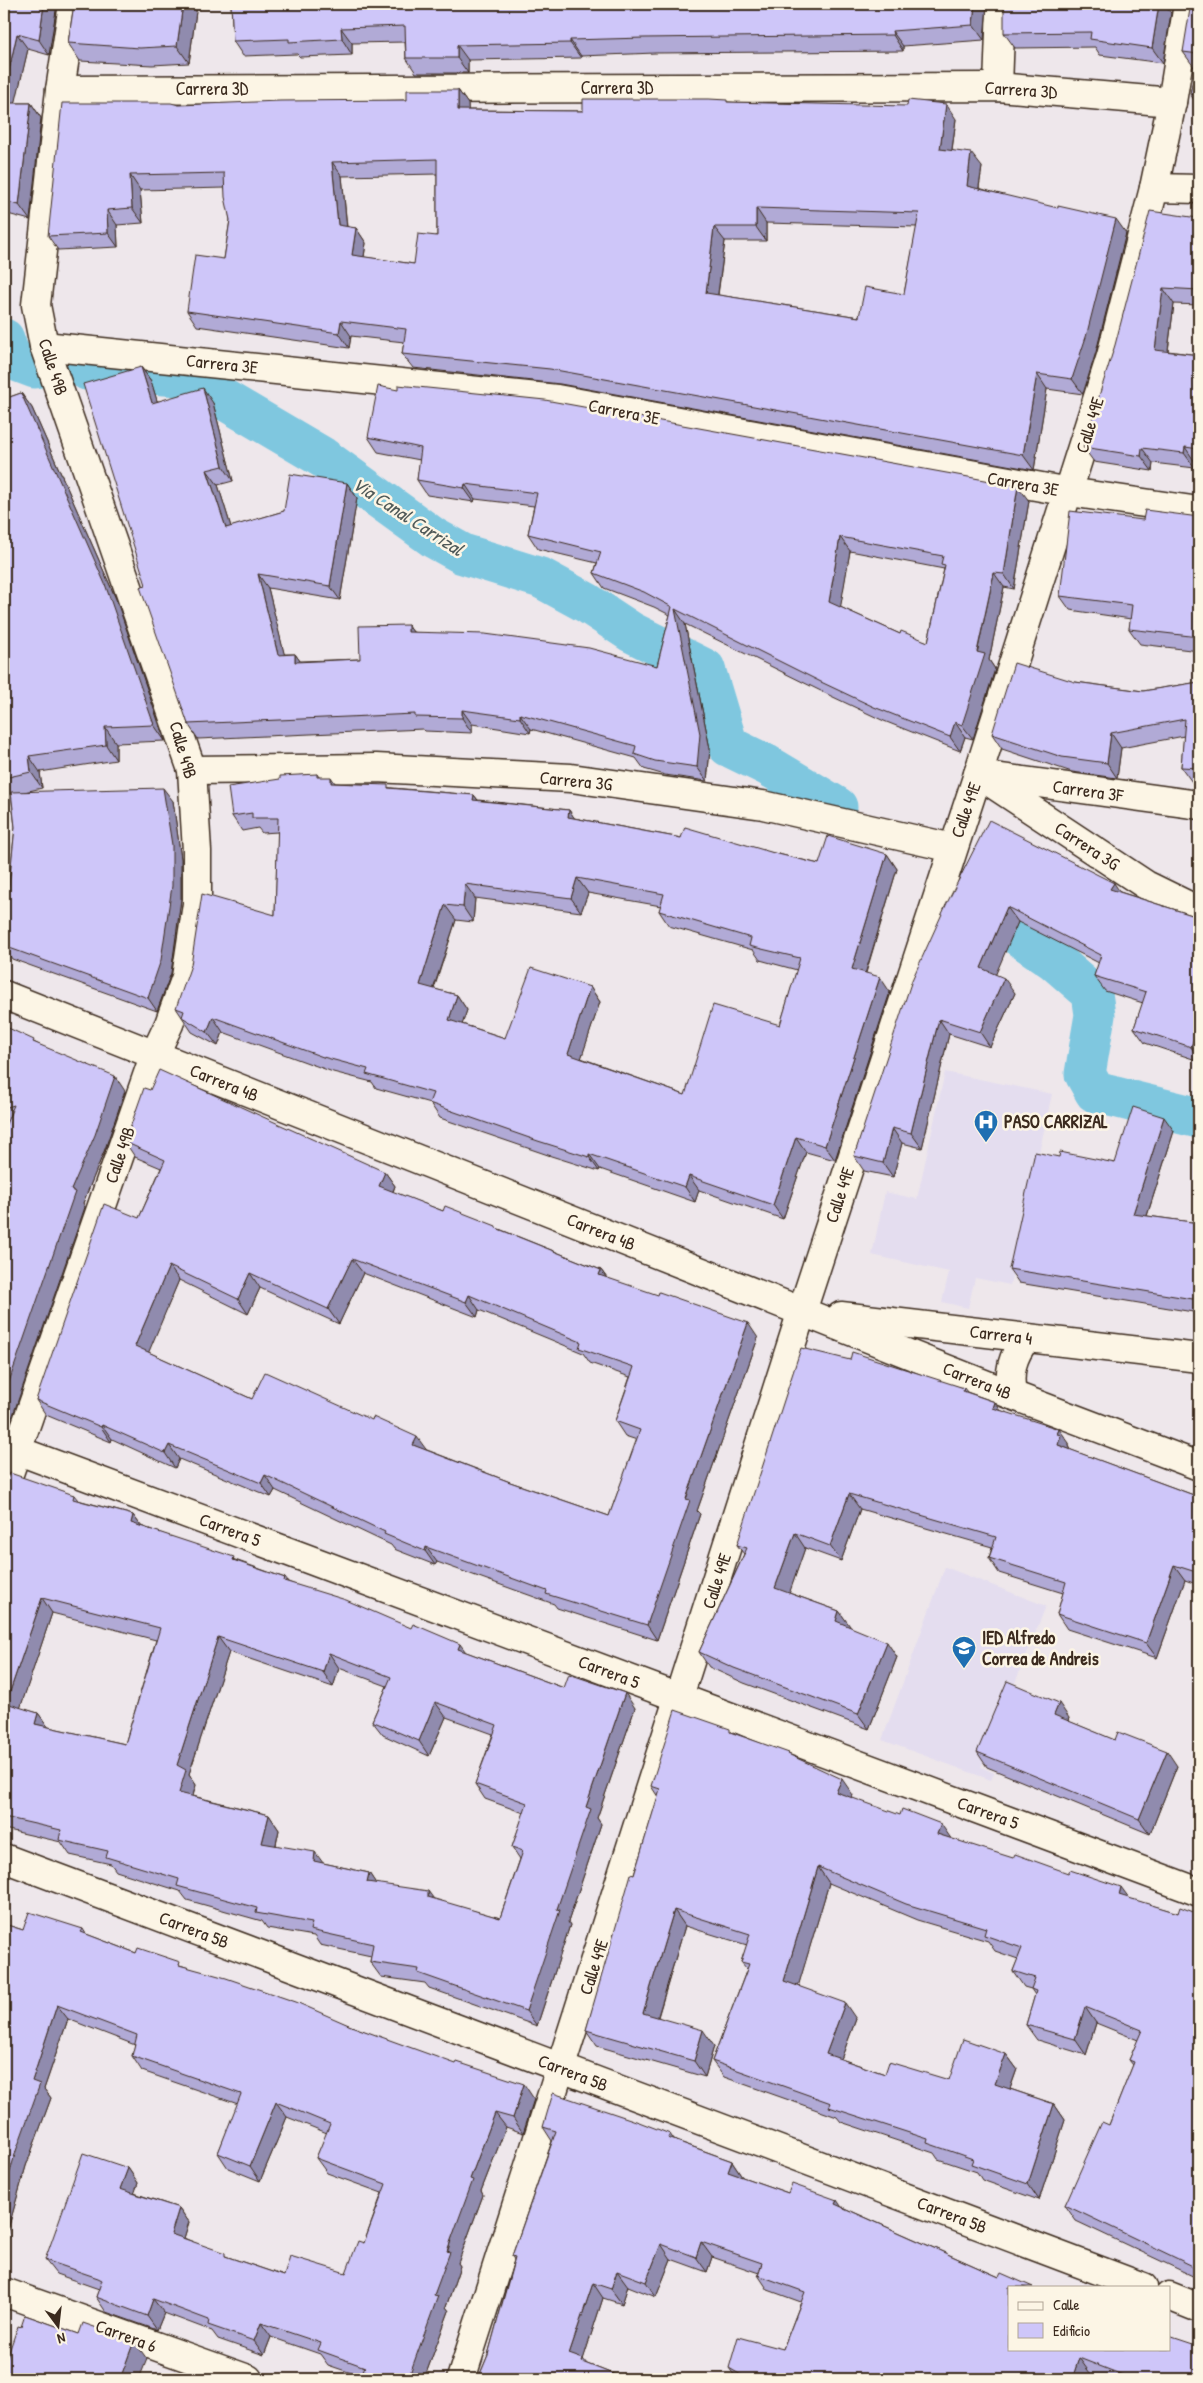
<svg xmlns="http://www.w3.org/2000/svg" width="1203" height="2383" viewBox="0 0 1203 2383" font-family="'Patrick Hand',sans-serif">
	<rect width="100%" height="100%" fill="#eee7eb"/>
	<filter id="ink" filterUnits="userSpaceOnUse"><feTurbulence type="fractalNoise" baseFrequency=".02" numOctaves="2"/><feDisplacementMap in="SourceGraphic" scale="10" xChannelSelector="R" yChannelSelector="G"/><feConvolveMatrix kernelMatrix="1 2 1 2 8 2 1 2 1" color-interpolation-filters="sRGB"/></filter>
	<g filter="url(#ink)">
		<!-- built -->
		<g fill="#e4ddef">
			<path d="M945,1072l107,22 -42,191 -35,-7 -7,30 -26,-6 7,-30 -77,-17 13,-63 32,7z"/>
			<path d="M945,1567l101,39 -65,161 13,6 -3,7 -109,-40z"/>
		</g>
		<g fill="none" stroke-linecap="round" stroke-linejoin="round">
			<!-- canal -->
			<g stroke="#7fc7df" stroke-width="41">
				<path d="M4,339l7,20 24,9"/>
				<path d="M87,370l94,6 20,10 121,71 112,81 29,16 78,24 46,25 44,29 74,37 23,77 39,19 70,42"/>
				<path d="M969,902l85,58 38,33 3,22 -10,59 10,18 104,26"/>
			</g>
			<defs>
				<g id="minor">
					<path d="M998,87l3,-83"/>
					<path d="M60,90l938,-3 174,15"/>
					<path d="M1154,188l45,1"/>
					<path d="M44,346l513,53 512,93 130,19"/>
					<path d="M192,770l184,-2 195,10 192,27 190,43"/>
					<path d="M978,774l168,111 53,26"/>
					<path d="M987,776l212,29"/>
					<path d="M4,995l1008,400 187,71"/>
					<path d="M841,1316l358,42"/>
					<path d="M1012,1395c-4,-23 0,-38 14,-57"/>
					<path d="M19,1451l1180,441"/>
					<path d="M4,1488l150,-432 15,-32 17,-47 11,-73v-53l-5,-81 -148,-424 -8,-41 24,-215 13,-86"/>
					<path d="M4,1858l1139,429"/>
					<path d="M4,2292l244,87"/>
					<path d="M1169,2296l30,12"/>
					<path d="M461,2379l341,-1068 176,-537 133,-418 43,-168 18,-86 16,-98"/>
				</g>
			</defs>
			<!-- minor casing -->
			<use href="#minor" stroke="#3b2a1e" stroke-width="31"/>
			<!-- minor -->
			<use href="#minor" stroke="#fcf5e5" stroke-width="28"/>
		</g>
		<!-- wall -->
		<g fill="#b1aad6" stroke="#3b2a1e" fill-rule="evenodd">
			<path d="M4,4h53l-8,51 -21,-6 -13,54h16l10,15 -11,102 -26,-7z"/>
			<path d="M74,4h123l-8,59 -37,2 -72,-4 -12,-18z"/>
			<path d="M231,4h756l-3,36 -81,6v5l-248,2 -74,3v2l-113,2v13h-52l-10,-15 -1,-16 -53,1v12l-52,2 -3,-3 -54,2 -10,-15z"/>
			<path d="M1199,11v96l-9,-13 6,-27h-2l-11,-15z"/>
			<path d="M1171,13l-8,50 -63,-8 -5,-8 -80,1 -11,-15z"/>
			<path d="M458,90l10,14v6l115,1 145,-9 228,17 -4,31 30,17 -3,21 147,45 -30,119 -13,42 -36,-5 -13,81 -474,-86 -147,-16 -11,-14 2,-12 -53,-6 -2,12 -152,-22 -10,-15 37,-52 6,-39 -5,-32 -85,2 3,33 -26,2 1,22 -60,3 -10,-14 131,-131 228,-5zM437,174v62l-23,28 -50,-7 2,-14 -10,-15 -9,-1 -5,-51zM766,223l151,4 -13,67 -45,23 -141,-22 7,-54h41z"/>
			<path d="M1199,202v103l-25,-1 -6,47 31,4v108l-4,-1v6l-42,-5 -1,8 -58,-9 -11,-15 115,-229z"/>
			<path d="M141,367l10,14 6,20 56,2 20,78 -15,4 13,42 53,-16 63,-28 10,15 -17,102 -72,-12 16,66h11l5,7 60,-2 48,-34 5,7 244,34 13,-51 -16,-8 -50,-19 -10,-15 3,-10 -59,-14 -10,-15 6,-28 -59,-7 -1,3 -47,-7 -10,-15 3,-20 -42,-8 -10,-15 661,64 -15,88 -10,-2 -15,73 6,9 -22,70 -8,-2 -5,14 -76,-30 -53,-25 -146,-72 25,125 -3,32 -42,-6 -21,-6 -8,-11 -105,-29 -1,4 -58,-9v9l-47,-2 -2,-2 -225,10 -10,-15 -42,-139zM850,551l94,18 -16,73 -28,-8 -60,-27z"/>
			<path d="M21,393l11,15 84,191 49,142 -49,2v17l-76,12 2,16 -18,4 149,9 8,58v40l-10,74 -14,38 -145,-52 -8,-12v-13l11,-107 -4,-33 -7,-10v-385z"/>
			<path d="M1199,517v134l-59,-7 -11,-15 2,-10 -61,-9 -10,-14 83,-76z"/>
			<path d="M1075,682l68,9 56,-9v100h-7l-11,-15 3,-31 -63,12 -4,30 -45,-6 -70,-23 -10,-15z"/>
			<path d="M317,774l2,3 16,6 139,12 4,5 91,10 5,8 107,20 93,15 45,11 68,-10 10,15 -31,104 24,19 -55,168 -29,-8 -23,67 -84,-29 -4,12 -95,-33 -1,2 -51,-16 -108,-37 -10,-15 -54,-15 -4,-6 -39,-10 -110,-40 -5,14 -26,-14 -16,-24 99,-93 3,-83 -16,1 -4,-5 -16,3 -10,-15zM588,893l73,13 -2,5 10,15 84,24 7,10 37,10 -17,55 -95,70 -104,-37 19,-56 -10,-15 -85,51 -43,-14 5,-14 -10,-15 -23,-6 22,-69 17,2 2,-24 106,14z"/>
			<path d="M1120,892l72,23 7,-9v155l-54,-18 -11,-15 9,-25 -38,-12 -11,-15 5,-13 -81,-41 -23,52 20,19 -25,54 -41,-13 -27,114 -20,-5 -9,34 -29,-6 -10,-15 92,-251z"/>
			<path d="M4,1026l121,65 -20,58 -22,54 2,4 -80,-81 -1,1z"/>
			<path d="M1174,1131l-27,85 52,7v90l-180,-30 -10,-14 50,-112 56,6z"/>
			<path d="M125,1142l260,30 10,14 -2,6 50,19 56,18 102,41 6,8 151,60 -61,173 3,3 -43,126 -100,-32 -3,-4 -117,-42 -2,3 -41,-16 -3,-4 -116,-55 -4,7 -92,-38 -4,9 -63,-29 -1,3 -65,-27 -10,-15 103,-182 22,-50 -26,-11zM363,1273l114,44 2,-7 104,43 7,10 40,14 -15,44 10,15 12,4 -28,76 -99,-34 -83,-32 -175,-51 -104,-47 31,-72 69,34 12,-26 79,36z"/>
			<path d="M850,1360l114,28 3,4 28,10 5,8 69,33v3l2,4 128,47v88l-14,-5 -28,78 -90,-29 -10,-15 6,-21 -64,-20 -10,-15 3,-11 -132,-38 -19,52 -36,-13 -16,45 50,18 11,16 47,30 -28,72 -125,-46 -35,-16 -10,-15 45,-98 -7,-9z"/>
			<path d="M4,1485l70,10 4,5 55,15 8,11 144,52 3,4 178,70 98,36 71,20 -38,110 4,6 -33,98 2,3 -33,101 -108,-38 -4,-5 -44,-6 -11,-15 1,-6 -51,-11 -6,-9 -47,-8 -5,-7 -75,-21 -7,-9 -64,-20 -5,-7 -41,-9 -9,-13 -57,-13zM52,1613l104,27 -31,104 -77,-17 -10,-14 -18,-5zM229,1652l104,35 6,-19 48,18 -15,35 11,14 46,21 17,-39 47,17 -18,50 10,15 39,14 -12,34 8,12 -20,59 -124,-34 -7,-11 -46,-10 -47,-18 3,-15 -10,-15 -76,-19 3,-11 -7,-11z"/>
			<path d="M1069,1718l-1,3 109,45 -27,68 -163,-67 -10,-15z"/>
			<path d="M733,1732l58,24 62,39 -2,3 100,41 179,60 48,14 21,1v365l-123,-58 -11,-16 44,-80 24,-60 -4,-5 9,-20 -42,-17 -10,32 -49,-15 -11,-15 9,-30 -4,-6 -7,-2 -11,-16 5,-12 -23,-8 -7,-10 -71,-21 -88,-37 -31,103 58,33 -15,40 44,15 64,6 57,-26 11,15 -7,20 44,15 11,16 -26,80 -57,-20 -5,-8 -39,-13 -4,-6 -93,-31 -4,-5 -113,-40 -12,-16 35,-92 -6,-7 6,-17 -62,-19 -27,91 56,29 -9,31 -108,-31 -11,-16 72,-233 -7,-11z"/>
			<path d="M4,1924l19,6 60,-1 3,5 50,19 47,13 168,60 183,73 -11,34 -17,-6 -25,64 2,4 -25,68 2,3 -14,41 3,4 -25,68h-55l-41,-14 -8,-11 -49,-17 -7,18 -46,-16 -6,-8 -48,-18 -7,17 -51,-18 -10,-15 3,-8 -43,-15 -11,-14 83,-92 10,15 -4,10 45,15 10,14 -5,16 44,19 56,19 62,-3 18,-30 18,-50 -55,-20 -11,-15 11,-25 -40,-16 -27,64 -32,-13 -10,-15 20,-49 -96,-33 -10,-15 3,-11 -67,-26 -24,70 7,9 -25,68 -22,77z"/>
			<path d="M543,2127l131,13 58,21 10,15v1l46,16 54,14 157,70 170,72 30,30h-94l-15,-6 -3,6h-350l-8,-11 54,-19 18,-47 -33,-12 -10,-15 1,-2 -47,-16 -5,15 -36,-13 -15,38 -28,-11 -6,18 -19,-6 -20,61 4,5 36,14 1,1h-146l10,-24 26,-95 -2,-4 40,-115z"/>
		</g>
		<!-- shaded-wall -->
		<g fill="#908bae" stroke="#3b2a1e">
			<path d="M44,4h13l-8,51 -10,-15z"/>
			<path d="M183,4h14l-8,59 -12,-17z"/>
			<path d="M975,4h12l-3,36 -11,-15z"/>
			<path d="M1159,4h5l7,9 -8,50 -11,-15z"/>
			<path d="M341,28l11,15v12l-10,-16z"/>
			<path d="M892,31l11,15v5l-10,-16z"/>
			<path d="M17,34l11,15 -16,69 -8,-12v-14z"/>
			<path d="M570,40l11,16v2l-11,-15z"/>
			<path d="M457,45l11,15v13l-11,-15z"/>
			<path d="M458,90l10,14 1,20 -11,-14z"/>
			<path d="M31,103l10,15 -11,102 -11,-15z"/>
			<path d="M946,104l10,15 -6,45 -10,-15z"/>
			<path d="M971,153l11,14 -5,33 -10,-14z"/>
			<path d="M332,162l10,14 6,64 -10,-15z"/>
			<path d="M130,175l10,15 3,33 -11,-15z"/>
			<path d="M756,208l10,15v18l-10,-14z"/>
			<path d="M107,210l10,15 1,22 -10,-14z"/>
			<path d="M1116,219l10,14 -30,119 -13,42 -11,-15z"/>
			<path d="M714,227l11,14 -9,67 -10,-15z"/>
			<path d="M356,228l10,15 -4,27 -10,-15z"/>
			<path d="M1163,288l11,16 -8,61 -11,-15z"/>
			<path d="M341,321l10,15 -2,12 -10,-15z"/>
			<path d="M141,367l10,14 11,36 -10,-14z"/>
			<path d="M1037,374l10,15 -13,81 -11,-15z"/>
			<path d="M203,388l10,15 20,78 -10,-15z"/>
			<path d="M21,393l11,15 84,191 49,142 -11,-16z"/>
			<path d="M1185,447l10,15v6l-11,-15z"/>
			<path d="M1142,448l11,15 -1,8 -11,-15z"/>
			<path d="M207,470l11,15 18,58 -10,-15z"/>
			<path d="M347,483l10,15 -17,102 -10,-14z"/>
			<path d="M465,484l10,15 -1,3 -10,-14z"/>
			<path d="M1018,486l11,15 -15,88 -10,-15z"/>
			<path d="M840,537l10,14 -11,65 -10,-14z"/>
			<path d="M994,573l10,14 -15,73 6,9 -22,70 -11,-14z"/>
			<path d="M258,574l10,14 20,81 -10,-14z"/>
			<path d="M675,609l10,15 25,125 -3,32 -10,-14z"/>
			<path d="M408,625l10,14 -10,-7z"/>
			<path d="M295,654l10,14 -10,-6z"/>
			<path d="M462,710l10,14v9l-10,-15z"/>
			<path d="M520,714l11,15 -1,4 -10,-15z"/>
			<path d="M955,722l10,15 -5,14 -10,-14z"/>
			<path d="M105,727l11,16v17l-10,-15z"/>
			<path d="M1111,733l10,15 -4,30 -10,-15z"/>
			<path d="M29,756l11,16 2,16 -11,-16z"/>
			<path d="M331,777l10,15 -10,-9z"/>
			<path d="M163,788l10,13 8,58v40l-10,74 -14,38 -9,-13z"/>
			<path d="M474,795l10,14 -11,-9z"/>
			<path d="M569,810l10,15 -11,-8z"/>
			<path d="M887,854l10,15 -35,115 -10,-15z"/>
			<path d="M577,878l11,15 -7,19 -10,-14z"/>
			<path d="M1114,883l10,15 -14,-9z"/>
			<path d="M465,884l10,14 -2,24 -10,-15z"/>
			<path d="M445,905l11,15 -26,79 -10,-14z"/>
			<path d="M1007,907l11,15 -26,61 -11,-15z"/>
			<path d="M880,977l10,15 -55,168 -10,-14z"/>
			<path d="M1004,978l11,15 -25,54 -10,-15z"/>
			<path d="M590,987l10,15 -22,66 -10,-14z"/>
			<path d="M457,995l10,15 -8,24 -10,-14z"/>
			<path d="M213,1017l10,15 -5,14 -11,-14z"/>
			<path d="M939,1019l10,15 -27,114 -11,-15z"/>
			<path d="M1199,1023v36l-8,-12z"/>
			<path d="M115,1076l10,15 -20,58 -22,54 2,4 -81,234v-45l67,-206z"/>
			<path d="M1164,1117l10,14 -31,97 -10,-14z"/>
			<path d="M892,1128l10,15 -9,34 -10,-14z"/>
			<path d="M796,1137l10,15 -23,67 -10,-14z"/>
			<path d="M589,1154l11,15 -1,2 -10,-14z"/>
			<path d="M385,1172l10,14 -6,15 -10,-15z"/>
			<path d="M689,1176l10,14 -4,12 -10,-15z"/>
			<path d="M352,1259l11,14 -24,51 -11,-15z"/>
			<path d="M169,1266l10,14 -34,81 -10,-15z"/>
			<path d="M601,1270l10,14 -12,-9z"/>
			<path d="M250,1273l10,15 -12,26 -10,-15z"/>
			<path d="M469,1295l10,15 -2,7 -11,-15z"/>
			<path d="M748,1323l10,15 -61,173 3,3 -43,126 -10,-15 39,-126z"/>
			<path d="M995,1402l10,15 -12,-9z"/>
			<path d="M102,1425l10,14 -1,3 -10,-15z"/>
			<path d="M1059,1429l10,14v3l2,4 -13,-5 -1,-11z"/>
			<path d="M417,1437l11,15 -15,-7z"/>
			<path d="M169,1445l10,14 -4,9 -10,-15z"/>
			<path d="M265,1475l10,15 -4,7 -10,-14z"/>
			<path d="M849,1494l11,15 -19,52 -11,-15z"/>
			<path d="M133,1515l11,15 -13,-7z"/>
			<path d="M795,1533l10,15 -19,55 -11,-15z"/>
			<path d="M426,1547l11,15 -2,3 -10,-14z"/>
			<path d="M1174,1565l11,15 -28,78 -11,-15z"/>
			<path d="M42,1598l10,15 -35,105 -11,-15z"/>
			<path d="M839,1611l11,15 -4,10 -10,-15z"/>
			<path d="M218,1637l11,15 -40,122 7,11 -7,23 -10,-15 -2,-28z"/>
			<path d="M887,1642l10,15 -28,72 -11,-15z"/>
			<path d="M460,1644l11,15 -13,-10z"/>
			<path d="M329,1653l10,15 -6,19 -10,-15z"/>
			<path d="M625,1693l10,15 -38,110 4,6 -33,98 2,3 -33,101 -11,-15 31,-102 29,-102z"/>
			<path d="M435,1702l11,15 -17,39 -10,-15z"/>
			<path d="M1059,1703l10,15 -5,12 -10,-15z"/>
			<path d="M38,1713l11,15 -14,-4z"/>
			<path d="M1167,1751l10,15 -27,68 -11,-15z"/>
			<path d="M842,1779l11,16 -6,13 -11,-16z"/>
			<path d="M269,1815l10,15 -6,28 -11,-15z"/>
			<path d="M941,1824l11,16 -15,-6z"/>
			<path d="M315,1852l11,15 -12,-6z"/>
			<path d="M818,1867l11,16 -34,114 -11,-16z"/>
			<path d="M369,1873l10,15 -12,-6z"/>
			<path d="M1121,1887l11,15 -13,-7z"/>
			<path d="M428,1891l11,15 -11,-9z"/>
			<path d="M674,1910l11,16 -31,103 -11,-16z"/>
			<path d="M845,2003l11,16 -19,51 -11,-16z"/>
			<path d="M57,2005l11,14 -24,70 7,9 -25,68 -22,77v-51l28,-111z"/>
			<path d="M1085,2007l11,16 -10,32 -11,-16z"/>
			<path d="M703,2030l11,16 -9,31 -11,-16z"/>
			<path d="M1006,2054l11,15 -11,31 -11,-16z"/>
			<path d="M524,2084l10,15 -11,34 -10,-15z"/>
			<path d="M276,2102l11,15 -27,64 -10,-15z"/>
			<path d="M1054,2104l11,16 -26,80 -11,-16z"/>
			<path d="M495,2113l11,14 -25,64 2,4 -25,68 2,3 -14,41 3,4 -25,68h-16l62,-200z"/>
			<path d="M670,2134l10,15 -12,-11z"/>
			<path d="M732,2161l10,15 -4,11 -10,-15z"/>
			<path d="M128,2168l10,15 -7,20 -11,-14z"/>
			<path d="M837,2200l10,15 -12,-11z"/>
			<path d="M179,2208l10,14 -8,26 -10,-14z"/>
			<path d="M701,2242l11,15 -5,15 -11,-15z"/>
			<path d="M661,2244l10,15 -15,38 -10,-15z"/>
			<path d="M617,2271l11,15 -6,18 -11,-15z"/>
			<path d="M593,2283l10,15 -23,71 -11,-15z"/>
			<path d="M153,2299l11,14 -7,17 -10,-14z"/>
			<path d="M261,2323l10,14 -7,18 -10,-14z"/>
			<path d="M134,2341l13,18 -8,20h-19z"/>
			<path d="M1079,2358l11,15 -3,6h-15z"/>
			<path d="M939,2374l4,5h-7z"/>
		</g>
		<!-- building -->
		<g fill="#cec6f9" stroke="#3b2a1e" fill-rule="evenodd">
			<path d="M4,4h40l-5,36 -22,-6 -13,58z"/>
			<path d="M74,4h109l-6,42 -37,2 -72,-5z"/>
			<path d="M231,4h744l-2,21 -81,6 1,4 -249,3 -74,2v3l-113,2v13h-51l-1,-32 -64,2 1,11 -53,3v-3l-56,2z"/>
			<path d="M1004,4h155l-7,44 -62,-9 1,-7 -87,1z"/>
			<path d="M1190,9l9,2v85l-9,-2 9,-40 -16,-2z"/>
			<path d="M407,90h51v20l125,1v-12h126l18,1v2l180,4 1,-6 38,4 -6,45 31,4 -4,33 91,22v-2l58,13 -30,118 -14,42 -35,-5 -14,81 -473,-86 -148,-15 4,-25 -65,-8 -2,12 -152,-22 8,-56 29,4 6,-39 -5,-23 -1,-24 -94,2 2,33 -25,2 1,23 -60,3 14,-133h109l8,2 101,-4 127,-1zM437,159v77l-19,-2 -4,30 -62,-9 4,-27 -18,-3 -6,-63zM756,208l163,5 -15,81 -39,-7 -6,30 -153,-24 8,-66h42z"/>
			<path d="M4,103h27l-12,102 -15,-4z"/>
			<path d="M1199,202v88l-36,-2 -8,62 44,5v94l-14,-2 -1,6 -42,-5 -1,8 -58,-9 32,-102 35,-134 48,7z"/>
			<path d="M141,367l11,36 51,-15 20,78 -16,4 19,58 58,-17 6,-37 57,9 -17,103 -72,-12 20,81 17,-1v8l65,-3 -1,-33 49,-1v7l77,2 104,14 68,18 15,-59 -28,-15 -50,-19 7,-21 -73,-18 9,-41 -72,-9 -1,4 -47,-8 4,-32 -53,-11 10,-51 20,4v-5l147,15 473,86 -14,88 -10,-1 -17,79 8,2 -23,71 -7,-3 -5,15 -76,-30 -53,-25 -146,-73 25,125 -3,33 -42,-6 -21,-7 2,-8 -116,-32v4l-58,-8v8l-47,-1v-3l-227,10 -48,-137 6,-2 -63,-201zM840,537l103,19 -2,8 4,1 -17,77 -27,-11 -1,3 -71,-32z"/>
			<path d="M21,393l84,191 49,141 -49,2 1,18 -77,11 2,16 -27,6v-379z"/>
			<path d="M1145,510l54,7v120l-70,-8 3,-24 -72,-9 10,-85 73,9z"/>
			<path d="M1014,663l61,19 68,9 56,-9v86l-18,-1 4,-48 -74,14 -4,30 -45,-6 -70,-23z"/>
			<path d="M317,774v3h14v6l57,2v3l86,7 -1,5 96,10 -1,7 113,21 4,-11 89,26 45,11 9,-28 59,18 -35,115 28,8 -55,169 -29,-9 -23,68 -84,-29 -4,11 -96,-33v3l-51,-16 -109,-38 4,-10 -67,-19 2,-5 -45,-12 -110,-40 -6,15 -25,-15 2,-6 -8,-3 15,-43 11,-71 73,21 3,-97h-26v-5l-20,3 -4,-29 52,-8v-3zM577,878l87,16 -5,17 92,27 -2,8 51,12 -20,67 -67,-20 -28,90 -117,-41 22,-67 -59,-19 -26,70 -56,-18 8,-25 -37,-10 25,-80 18,2 2,-23 106,14z"/>
			<path d="M163,788l9,57v41l-11,74 -13,38 -144,-52v-12l11,-107 -4,-35z"/>
			<path d="M989,820l125,63 -4,6 82,26 1,-4 6,-5v117l-8,24 -57,-19 12,-36 -52,-16 7,-21 -94,-48 -26,61 23,10 -24,54 -41,-13 -28,114 -19,-5 -9,35 -29,-7 58,-176 34,-75z"/>
			<path d="M4,1026l30,14 -1,2 82,34 -20,59 -24,55 4,2 -71,204v-267l10,-24 -10,3z"/>
			<path d="M159,1070l226,102 -6,14 64,25 2,-5 51,20v2l105,42 -2,5 59,20 1,-3 89,31 -62,176 4,1 -43,125 -101,-31 1,-3 -121,-44 -1,4 -41,-17 1,-2 -120,-57 -4,8 -92,-38 -4,8 -63,-28 -1,2 -65,-27 68,-196 35,14 26,-58 -40,-18 19,-54 6,2zM352,1259l114,43 3,-7 112,47 -2,6 55,19 -19,54 25,9 -31,86 -99,-34 -97,-37 4,-8 -44,-20 -1,3 -107,-48 -13,27 -117,-53 34,-80 69,33 12,-26 78,36z"/>
			<path d="M1133,1107l31,10 -31,97 66,9v77l-190,-31 26,-117 24,5 1,-5 55,11z"/>
			<path d="M801,1348l49,12 2,-8 112,36 -1,3 32,11 -2,6 66,21 -2,5 4,1 -3,10 141,52v76l-25,-8 -28,78 -89,-29 9,-32 -77,-24 7,-21 -147,-43 -19,52 -35,-13 -20,55 64,23 -3,10 51,21 -29,72 -124,-46 -35,-16 48,-104 -10,-3z"/>
			<path d="M10,1473l64,22 -1,4 60,16 -2,8 103,34 -1,3 52,18 -1,3 62,19 65,28 2,-4 47,20 -2,5 106,39 5,-14 56,19 -39,114 5,2 -34,100 3,1 -34,101 -108,-38 1,-4 -49,-7 3,-18 -63,-14 2,-7 -56,-10 1,-5 -80,-22 2,-7 -73,-22 2,-6 -49,-11 2,-10 -57,-13v-332zM42,1598l118,30 -35,116 -90,-20 3,-11 -32,-10zM218,1637l105,35 6,-19 62,24 -19,44 47,20 16,-39 62,23 -22,59 52,19 -15,44 11,4 -23,67 -72,-21v-6l-61,-9 2,-9 -55,-12 1,-9 -53,-9 7,-28 -90,-22 7,-23 -9,-5z"/>
			<path d="M1007,1681l52,22 -5,12 61,25 3,-8 49,19 -28,68 -162,-67z"/>
			<path d="M675,1710l55,19v3l59,21 -1,1 54,25 -6,13 64,23 2,-6 39,15 -4,10 76,24 2,-4 53,19 2,-3 51,17 -2,8 59,18 2,-6 19,7v355l-134,-64 37,-83 7,3 25,-63 -5,-2 13,-30 -57,-23 -10,32 -49,-14 10,-34 -5,-2 4,-11 -22,-7 9,-23 -38,-13 2,-7 -80,-24 -88,-37 -34,114 61,22 -19,51 59,20 4,-12 60,18 14,-41 43,15 -11,30 59,20 -26,80 -57,-20 2,-5 -46,-16 1,-4 -99,-32 2,-4 -119,-42 37,-97 -8,-2 9,-28 -76,-24 -31,103 60,17 -9,31 -108,-31 45,-156 3,1 26,-86 -9,-3z"/>
			<path d="M29,1912l54,17 -2,3 55,21 2,-5 42,14 -1,3 47,13 70,24 55,24 105,38 1,-2 67,22 -11,34 -18,-5 -25,66 3,1 -26,71 3,1 -16,43 4,1 -30,83h-20l-25,-9 2,-3 -47,-17 3,-7 -60,-20 -7,18 -46,-16 1,-5 -56,-21 -6,17 -51,-19 6,-17 -4,-2 -53,-18 38,-107 45,15 -8,21 59,19 -8,26 54,19v3l59,20 6,-20 56,17 12,-32 6,2 22,-59 -70,-26 14,-34 -54,-22 -26,64 -32,-13 23,-59 -109,-38 5,-21 -80,-30 -25,76 8,3 -24,67 -12,41v-268l19,6z"/>
			<path d="M553,2093l86,29 31,12 -2,4 64,23 -4,11 60,21 4,-9 45,16 -2,4 164,73 2,-4 32,14h-24v62h160v-13l30,10v33h-66l-54,-21 -7,21h-121l-12,-5 -3,5h-188l-19,-11 9,-31 45,12 22,-57 -47,-17 4,-12 -61,-21 -5,15 -35,-13 -15,38 -29,-11 -6,18 -18,-6 -24,71 14,5 -1,3 41,16 -1,1h-144l10,-24 27,-98 -3,-1 44,-125 -13,-4z"/>
			<path d="M25,2315l54,19 4,-11 51,18 -14,38h-116v-13l14,-40 3,1z"/>
		</g>
	</g>
	<!-- icons -->
	<defs>
		<symbol id="hospital-pin" viewBox="-11 -11 22 30"><path d="M0 17L-7.5 6A9.5 9.5 0 1 1 7.5 6Z" fill="#1f6fb2" stroke="#fcf5e5"/><path d="M-5-5h3v3.5h4V-5h3V5h-3V1.5h-4V5h-3Z" fill="#fff"/></symbol>
		<symbol id="school-pin" viewBox="-11 -11 22 30"><path d="M0 17L-7.5 6A9.5 9.5 0 1 1 7.5 6Z" fill="#1f6fb2" stroke="#fcf5e5"/><path d="M0-5L7-2L0 1L-7-2ZM-4 1L0 2.5L4 1V4Q0 6-4 4Z" fill="#fff"/></symbol>
	</defs>
	<g fill-rule="evenodd">
		<use href="#hospital-pin" x="972" y="1108" width="28" height="38"/>
		<use href="#school-pin" x="950" y="1634" width="28" height="38"/>
	</g>
	<g text-anchor="middle" stroke-width="5" stroke-linejoin="round" paint-order="stroke">
		<!-- street labels -->
		<g font-size="18" fill="#3b2a1e" stroke="#fcf5e5">
			<text x="617" y="94">Carrera 3D</text>
			<text x="212" y="95">Carrera 3D</text>
			<text transform="translate(1021 90) rotate(4)" y="6">Carrera 3D</text>
			<text transform="translate(222 364) rotate(6)" y="6">Carrera 3E</text>
			<text transform="translate(53 367) rotate(72)" y="6">Calle 49B</text>
			<text transform="translate(624 412) rotate(11)" y="6">Carrera 3E</text>
			<text transform="translate(1090 425) rotate(-73)" y="6">Calle 49E</text>
			<text transform="translate(1023 484) rotate(10)" y="6">Carrera 3E</text>
			<text transform="translate(183 750) rotate(74)" y="6">Calle 49B</text>
			<text transform="translate(576 781) rotate(6)" y="6">Carrera 3G</text>
			<text transform="translate(1088 791) rotate(8)" y="6">Carrera 3F</text>
			<text transform="translate(966 810) rotate(-71)" y="6">Calle 49E</text>
			<text transform="translate(1087 846) rotate(33)" y="6">Carrera 3G</text>
			<text transform="translate(224 1083) rotate(22)" y="6">Carrera 4B</text>
			<text transform="translate(120 1155) rotate(-71)" y="6">Calle 49B</text>
			<text transform="translate(840 1195) rotate(-72)" y="6">Calle 49E</text>
			<text transform="translate(601 1232) rotate(22)" y="6">Carrera 4B</text>
			<text transform="translate(1001 1335) rotate(7)" y="6">Carrera 4</text>
			<text transform="translate(977 1381) rotate(22)" y="6">Carrera 4B</text>
			<text transform="translate(230 1530) rotate(21)" y="6">Carrera 5</text>
			<text transform="translate(717 1581) rotate(-72)" y="6">Calle 49E</text>
			<text transform="translate(609 1672) rotate(21)" y="6">Carrera 5</text>
			<text transform="translate(988 1813) rotate(20)" y="6">Carrera 5</text>
			<text transform="translate(194 1930) rotate(21)" y="6">Carrera 5B</text>
			<text transform="translate(594 1967) rotate(-72)" y="6">Calle 49E</text>
			<text transform="translate(573 2073) rotate(21)" y="6">Carrera 5B</text>
			<text transform="translate(952 2215) rotate(21)" y="6">Carrera 5B</text>
			<text transform="translate(126 2336) rotate(20)" y="6">Carrera 6</text>
		</g>
		<!-- poi labels -->
		<g font-size="18" font-weight="bold" fill="#3b2a1e" stroke="#fcf5e5" text-anchor="start">
			<text x="1004" y="1128">PASO CARRIZAL</text>
			<text x="982" y="1644">IED Alfredo<tspan x="982" dy="21">Correa de Andreis</tspan></text>
		</g>
		<!-- water labels -->
		<g font-size="19" font-style="italic" fill="#4f5958" stroke="#fcf5e5">
			<text transform="translate(408 516) rotate(33)" y="7">Via Canal Carrizal</text>
		</g>
	</g>
	<!-- margin -->
	<rect width="1203" height="2383" fill="none" stroke="#fcf5e5" stroke-width="20"/>
	<rect x="10" y="10" width="1183" height="2363" fill="none" stroke="#3b2a1e" stroke-width="2" filter="url(#ink)"/>
	<!-- legend -->
	<rect x="1008" y="2286" width="162" height="65" fill="#fcf5e5" stroke="#afa495"/>
	<rect x="1018" y="2302" width="25" height="8" fill="#fcf5e5" stroke="#afa495"/>
	<text x="1053" y="2310" font-size="15" fill="#3b2a1e">Calle</text>
	<rect x="1018" y="2323" width="25" height="15" fill="#cec6f9" stroke="#afa495"/>
	<text x="1053" y="2336" font-size="15" fill="#3b2a1e">Edificio</text>
	<!-- north arrow -->
	<g transform="translate(58 2326) rotate(165)" stroke="#fcf5e5" stroke-width="4" paint-order="stroke">
	<path d="M0-4L9 19L0 12L-9 19Z" fill="#3b2a1e"/>
	<text y="-8" font-size="14" font-weight="bold" text-anchor="middle" fill="#3b2a1e">N</text>
	</g>
</svg>
